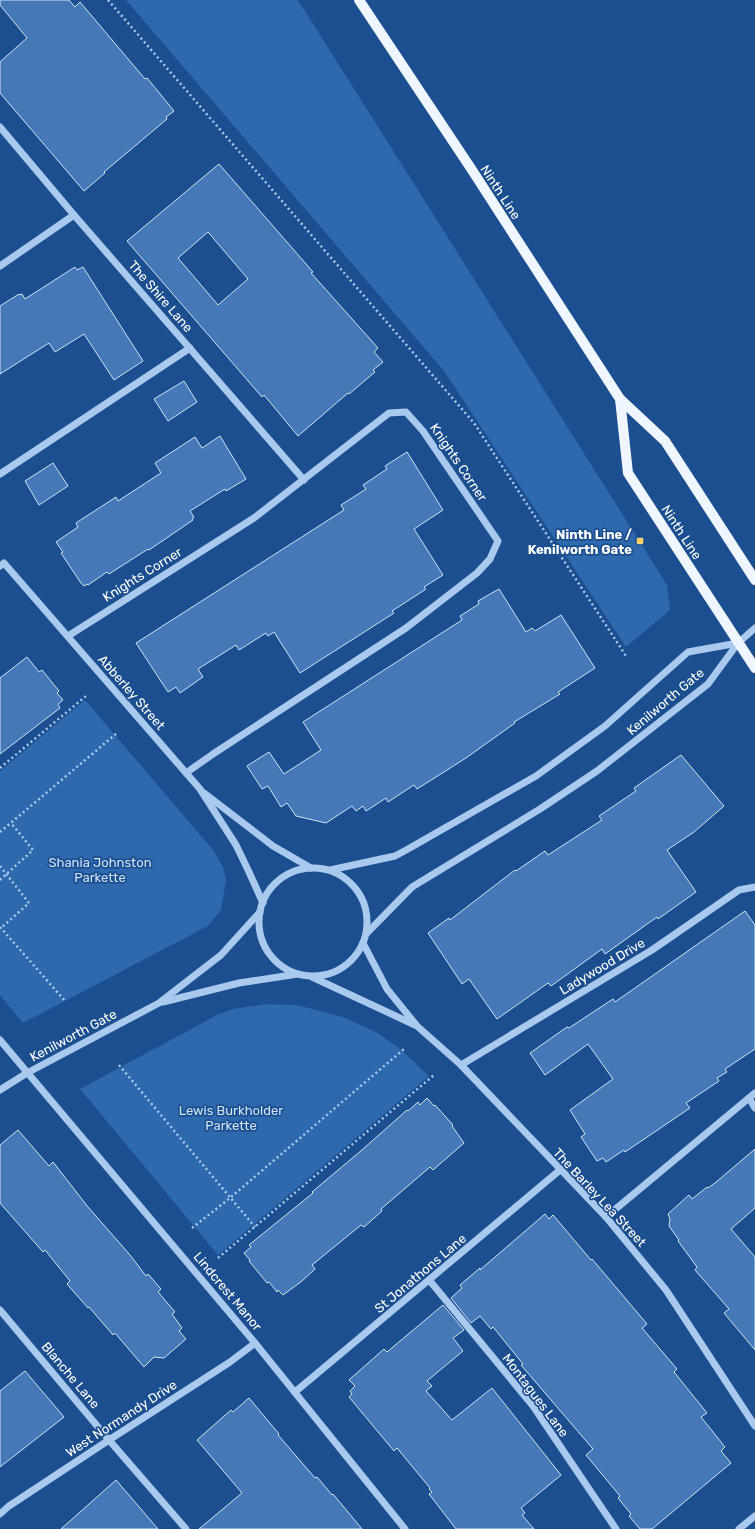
<svg xmlns="http://www.w3.org/2000/svg" width="755" height="1529" viewBox="0 0 755 1529" font-family="Rubik,sans-serif">
	<rect width="100%" height="100%" fill="#1b4f8f"/>
	<!-- green -->
	<g fill="#2e69ad">
		<path d="M126,0h172l369,585 3,25 -44,37 -182,-276z"/>
		<path d="M85,700l128,150 10,17 3,13 -5,30 -13,16 -185,97 -23,-28v-224z"/>
		<path d="M267,1004l30,1 46,12 33,15 22,15 31,29 -211,179 -138,-166 137,-74 16,-6z"/>
	</g>
	<!-- building -->
	<g fill="#4478b7" stroke="#cfe3fa" fill-rule="evenodd">
		<path d="M0,0h69l6,7 5,-5 65,77 2,-1 27,33 -8,6 1,2 -63,53 1,1 -21,18 -84,-98v-31l27,-24 -27,-33z"/>
		<path d="M219,164l94,108 -2,1 67,75 -4,4 9,10 -10,8 2,2 -26,22 -1,-1 -50,43 -34,-41 -2,2 -135,-156zM208,232l40,47 -30,26 -40,-47z"/>
		<path d="M75,267l2,3 6,-3 60,94 -29,19 -30,-46 -29,18 -6,-9 -49,31v-68l19,-12 1,1 2,-1 3,5z"/>
		<path d="M184,381l13,21 -29,19 -14,-22z"/>
		<path d="M220,436l26,43 -20,12 -1,-2 -35,22 4,6 -2,1 1,2 -44,30 -1,-1 -39,25 -2,-2 -19,13 -1,-1 -3,2 -3,-3 -20,-30 2,-1 -7,-10 22,-15 -2,-4 40,-26 2,4 43,-28 -6,-10 40,-26 7,11z"/>
		<path d="M407,452l36,58 -29,19 29,46 -19,12 2,2 -34,22 2,2 -94,60 -26,-41 -6,4 -2,-3 -27,17 -3,-5 -38,24 5,8 -23,16 -4,-6 -8,5 -32,-49 208,-133 -3,-5 25,-16 -3,-4 24,-16 -2,-3z"/>
		<path d="M53,463l15,23 -29,19 -14,-24z"/>
		<path d="M499,589l27,43 6,-4 3,3 26,-16 34,53 -37,24 2,2 -46,28 1,1 -49,35 -49,31 -3,-4 -26,17 -2,-4 -20,13 -3,-5 -7,5 -4,-5 -26,17 -30,-7 -9,-13 -6,4 -13,-21 -6,3 -15,-23 22,-14 15,22 37,-24 -18,-28 159,-102 -2,-4 19,-12 -1,-3z"/>
		<path d="M27,657l12,15 3,-2 17,21 -2,2 6,7 -5,4 2,4 -60,46v-76z"/>
		<path d="M681,755l43,51 -30,26 -27,18 29,42 -38,27 -1,-2 -52,37 -3,-5 -51,37 -3,-3 -51,36 -28,-40 -7,5 -34,-51 21,-15 1,2 65,-50 1,1 29,-20 3,4 54,-35 -3,-4 37,-25 -2,-3z"/>
		<path d="M745,911l10,14v124l-30,20 2,3 -10,6 2,3 -33,22 4,5 -65,44 -1,-2 -18,12 -3,-4 -6,3 -16,-24 4,-3 -15,-24 43,-31 -25,-35 -43,31 -15,-22 37,-26 2,1 44,-29 2,3z"/>
		<path d="M427,1098l7,8 1,-1 18,20 -1,1 12,17 -31,27 -3,-3 -49,42 1,2 -18,16 -3,-2 -49,40 3,4 -13,12 -19,14 -5,-5 -1,2 -8,-10 -2,1 -18,-22 1,-1 -6,-7 7,-6 -2,-2 64,-52 -1,-1 50,-42 45,-40 1,1 10,-9 2,3z"/>
		<path d="M18,1130l31,36 4,-4 35,45 42,48 16,21 2,-2 13,15 -3,3 17,20 -3,2 10,14 -3,3 7,8 -22,19 -10,-1 -10,10 -29,-34 -2,2 -24,-28 -1,1 -21,-24 3,-3 -25,-31 -2,2 -43,-49v-58z"/>
		<path d="M755,1149v59l-24,21 24,28v93l-31,-37 5,-4 -34,-39 2,-3 -19,-26 1,-1 -10,-14 1,-7 -2,-5 21,-19 3,4 15,-12 1,1 7,-5z"/>
		<path d="M545,1214l4,5 4,-4 38,45 1,-1 55,65 -5,4 35,41 -3,3 33,41 -6,4 24,30 -4,4 10,12 -79,66h-12l-11,-13 2,-2 -13,-16 2,-2 -34,-41 7,-6 -72,-84 2,-1 -30,-37 -2,2 -11,-13 -9,7 -20,-25 11,-10 -2,-3 20,-17v2z"/>
		<path d="M443,1305l21,25 -11,8 10,13 -36,30 5,5 -6,5 26,29 40,-32 69,87 -40,33 4,5 -3,2 12,14h-78l-27,-35 3,-2 -3,-3 1,-1 -33,-40 -3,3 -45,-54 3,-3 -2,-3 5,-5 -6,-6 35,-31 3,3z"/>
		<path d="M25,1371l39,46 -64,50v-76z"/>
		<path d="M249,1398l30,36 -1,1 37,43 2,-1 15,18 1,-1 29,35h-163l43,-36 -45,-53 34,-30 2,2z"/>
		<path d="M116,1480l42,49h-97z"/>
	</g>
	<g fill="none" stroke-linecap="round" stroke-linejoin="round">
		<!-- path -->
		<g stroke="#a9c9ee" stroke-width="2.5" stroke-dasharray="2 3" stroke-linecap="butt">
			<path d="M108,0l366,423 152,233"/>
			<path d="M0,768l86,-72"/>
			<path d="M0,832l117,-99"/>
			<path d="M0,866l29,37 -28,25"/>
			<path d="M0,880l33,-30 -22,-27"/>
			<path d="M0,927l66,75"/>
			<path d="M119,1065l136,162"/>
			<path d="M192,1228l38,-30 174,-149"/>
			<path d="M218,1258l216,-183"/>
		</g>
		<!-- minor -->
		<g stroke="#a9c9ee" stroke-width="7">
			<path d="M0,127l74,88 230,265"/>
			<path d="M0,266l74,-51"/>
			<path d="M0,474l190,-126"/>
			<path d="M0,566l4,-3 196,226 36,56 13,27 14,31"/>
			<path d="M68,636l186,-118 135,-105 17,-1 17,19 75,110 -8,18 -13,14 -71,55 -193,126 -27,19"/>
			<path d="M204,793l69,53 38,22"/>
			<circle cx="313" cy="922" r="54"/>
			<path d="M330,870l65,-14 13,-7 128,-73 69,-50 83,-74 50,-9"/>
			<path d="M367,933l45,-46 128,-78 57,-38 111,-87 30,-41 17,-15"/>
			<path d="M363,943l24,46 30,37 44,39 145,152 60,73 89,136"/>
			<path d="M312,977l103,48"/>
			<path d="M163,1002l76,-19 59,-9"/>
			<path d="M0,1040l255,303 150,186"/>
			<path d="M461,1065l191,-115 87,-60 16,-3"/>
			<path d="M0,1090l27,-17 132,-70 62,-48 39,-43"/>
			<path d="M749,1098l6,10"/>
			<path d="M606,1217l149,-124"/>
			<path d="M430,1281l103,125 83,123"/>
			<path d="M0,1310l109,130 77,89"/>
			<path d="M295,1392l265,-222"/>
			<path d="M0,1514l9,-8 100,-66 121,-78 25,-19"/>
			<path d="M739,1529l16,-13"/>
		</g>
		<!-- major -->
		<g stroke="#f0f6ff" stroke-width="10">
			<path d="M359,0l113,170 148,229 45,42 90,139"/>
			<path d="M620,399l8,74 127,195"/>
		</g>
	</g>
	<!-- markers -->
	<rect fill="#ffd166" stroke="#1b4f8f" stroke-width="1.5" x="636" y="537" width="8" height="8" rx="2"/>
	<g text-anchor="middle" stroke-width="3.5" stroke-linejoin="round" paint-order="stroke">
		<!-- street labels -->
		<g font-size="13" fill="#fff" stroke="#1b4f8f">
			<text transform="translate(501 192) rotate(57)" y="5">Ninth Line</text>
			<text transform="translate(161 296) rotate(49)" y="5">The Shire Lane</text>
			<text transform="translate(459 462) rotate(56)" y="5">Knights Corner</text>
			<text transform="translate(682 532) rotate(57)" y="5">Ninth Line</text>
			<text transform="translate(142 574) rotate(-32)" y="5">Knights Corner</text>
			<text transform="translate(132 692) rotate(49)" y="5">Abberley Street</text>
			<text transform="translate(665 701) rotate(-40)" y="5">Kenilworth Gate</text>
			<text transform="translate(602 966) rotate(-31)" y="5">Ladywood Drive</text>
			<text transform="translate(73 1035) rotate(-28)" y="5">Kenilworth Gate</text>
			<text transform="translate(600 1197) rotate(47)" y="5">The Barley Lea Street</text>
			<text transform="translate(420 1273) rotate(-40)" y="5">St Jonathons Lane</text>
			<text transform="translate(228 1291) rotate(50)" y="5">Lindcrest Manor</text>
			<text transform="translate(71 1375) rotate(50)" y="5">Blanche Lane</text>
			<text transform="translate(536 1395) rotate(53)" y="5">Montagues Lane</text>
			<text transform="translate(121 1418) rotate(-33)" y="5">West Normandy Drive</text>
		</g>
		<!-- poi labels -->
		<g font-size="13" font-weight="bold" fill="#fff" stroke="#1b4f8f" text-anchor="end">
			<text x="632" y="539">Ninth Line /<tspan x="632" dy="15">Kenilworth Gate</tspan></text>
		</g>
		<!-- park labels -->
		<g font-size="13" fill="#cfe3fa" stroke="#1b4f8f">
			<text x="100" y="867">Shania Johnston<tspan x="100" dy="15">Parkette</tspan></text>
			<text x="231" y="1115">Lewis Burkholder<tspan x="231" dy="15">Parkette</tspan></text>
		</g>
	</g>
</svg>
